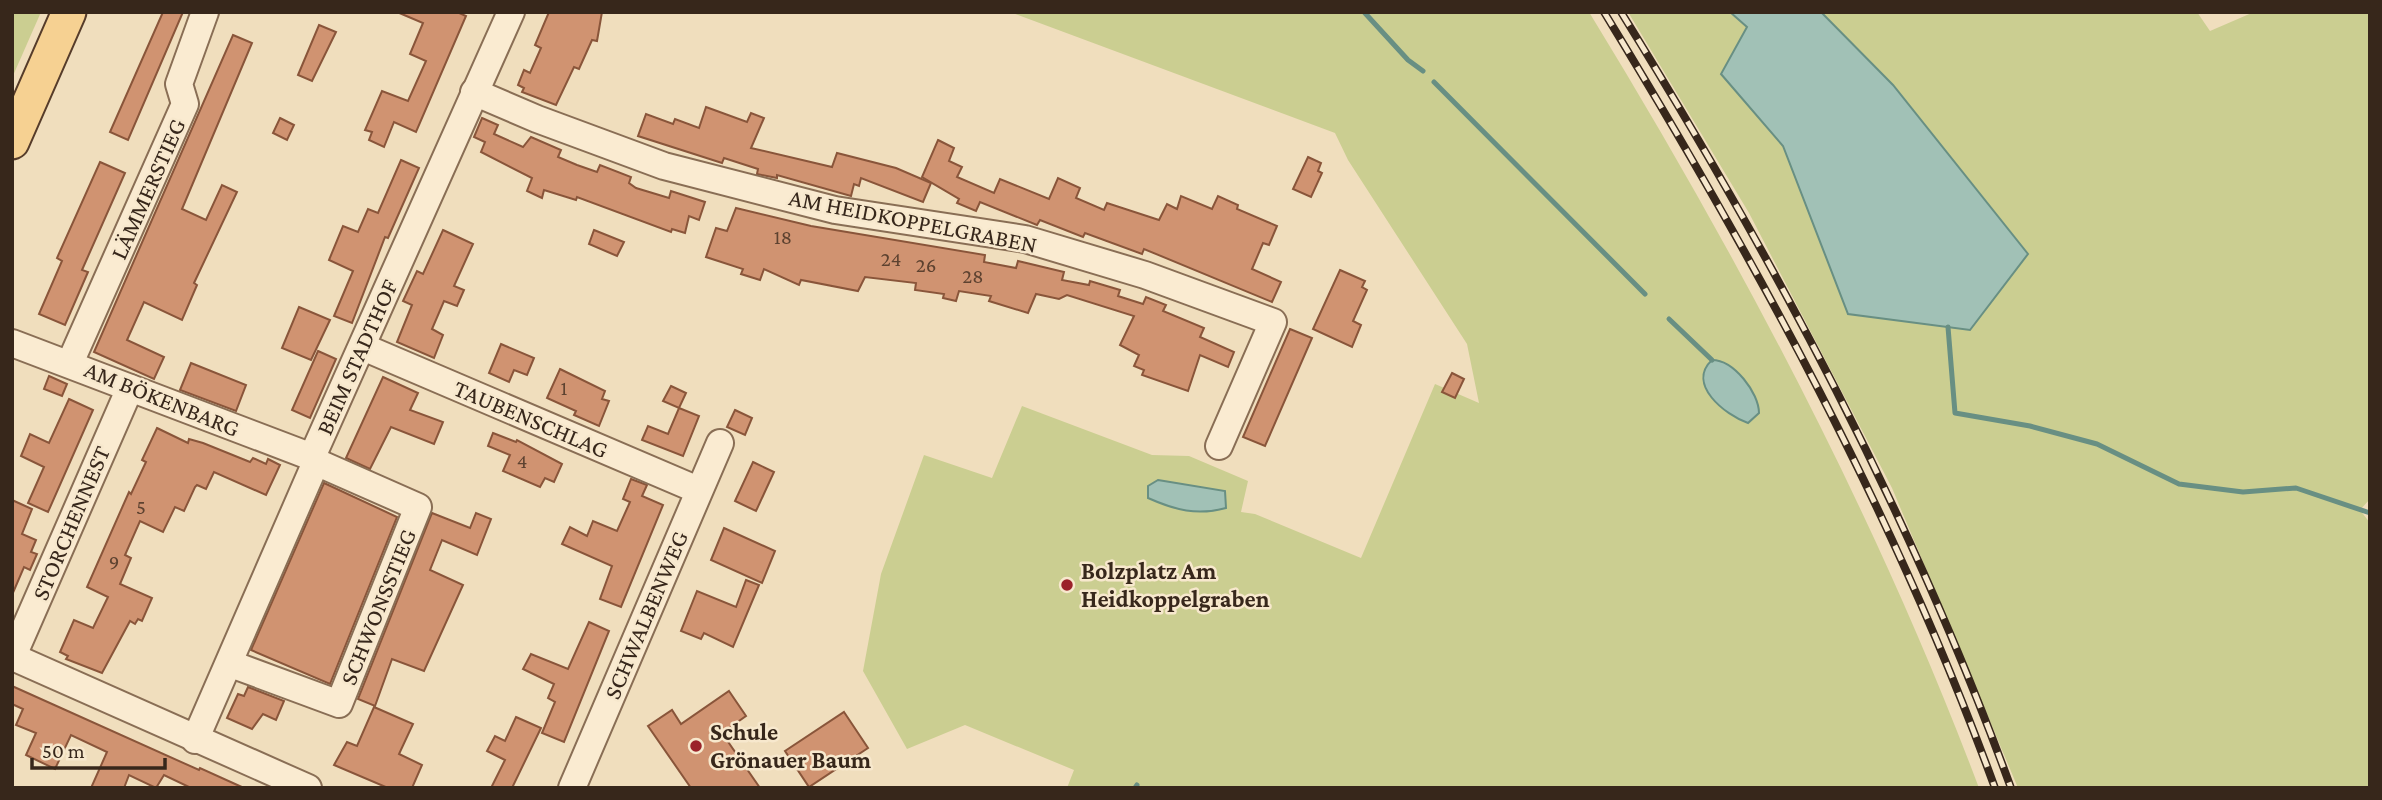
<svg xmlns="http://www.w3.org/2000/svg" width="2382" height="800" viewBox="0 0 2382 800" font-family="'Crimson Pro',serif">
	<rect width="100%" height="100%" fill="#f0debd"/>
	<!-- green -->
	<g fill="#cbce91">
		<path d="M12,12h29l-29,66z"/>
		<path d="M1010,12h579c151,247 288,505 390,776h-912l7,-18 -109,-45 -58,24 -44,-78 18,-97 43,-119 68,23 30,-72 130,49 37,1 59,25 -7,31 14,2 106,44 74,-174 44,19 -12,-59 -119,-184 -13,-27z"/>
		<path d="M1628,12h569l13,19 44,-19h116v487l-10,11 10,13v265h-352l-126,-300 -143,-275z"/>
	</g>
	<!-- water -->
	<g fill="#a1c1b6" stroke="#688f83" stroke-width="2">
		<path d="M1730,12h91l72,73 135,169 -58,76 -122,-16 -65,-168 -62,-72 26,-47z"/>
		<path d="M1712,360c22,0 47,33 47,53l-11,10c-23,-8 -62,-39 -36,-63z"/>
		<path d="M1158,480l67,11 1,17c-29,8 -51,2 -78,-10v-12z"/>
	</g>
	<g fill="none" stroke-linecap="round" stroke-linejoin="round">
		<!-- stream -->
		<g stroke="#688f83" stroke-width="5">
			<path d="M1364,12l44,48 15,11"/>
			<path d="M1434,82l211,212"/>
			<path d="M1669,319l43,41"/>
			<path d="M1948,327l7,86 75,13 67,18 82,40 64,8 53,-4 74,25"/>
			<path d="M1135,788l2,-3"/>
		</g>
	</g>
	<!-- building -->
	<g fill="#d09371" stroke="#89553a" stroke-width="2">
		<path d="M163,12h20l-55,128 -18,-8z"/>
		<path d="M397,12h60l9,4 -50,116 -22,-10 -10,25 -15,-7 3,-8 -7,-2 17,-39 26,10 18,-40 -16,-7 13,-31z"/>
		<path d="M549,12h53l-5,29 -5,-1 -13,29 -5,-2 -18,38 -34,-13 2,-4 -6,-3 6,-15 6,3 11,-25 -6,-3z"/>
		<path d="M319,25l17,7 -24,49 -14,-6z"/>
		<path d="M233,35l19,8 -70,166 24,11 16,-35 15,7 -43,91 3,2 -15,35 -38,-18 -17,38 37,17 -10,22 -60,-27z"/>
		<path d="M706,107l41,15 4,-9 13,5 -13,30 81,19 5,-14 59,15 35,15 -8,19 -62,-24 -2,8 -5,-2 -3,12 -74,-21v3l-20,-4 1,-5 -34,-11 -2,5 -84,-27 8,-22 27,10 2,-5 24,9z"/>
		<path d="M280,118l14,7 -7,15 -14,-7z"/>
		<path d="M482,118l16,7 -4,9 29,13 8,-10 30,13 -3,7 19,8 20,7 3,-7 31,12 -2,6 7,5 33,10 2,-7 34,11 -6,18 -10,-4 -4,17 -13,-4 -1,3 -94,-35 -1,3 -32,-10 -2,8 -15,-7 5,-13 -51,-26 4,-10 -11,-5z"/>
		<path d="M938,140l16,8 -5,13 13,6 -5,10 37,16 6,-14 49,20 9,-21 22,10 -4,10 28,12 3,-7 52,17 8,-16 10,5 4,-13 31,13 6,-13 20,9 -1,4 40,17 -8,19 -6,-2 -11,26 29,13 -9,20 -128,-53 -2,5 -57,-21 -2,4 -43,-17 -3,5 -57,-23 -4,9 -19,-8 2,-4 -37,-22z"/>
		<path d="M1308,157l13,6 -3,8 4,2 -11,24 -18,-8z"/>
		<path d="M401,160l18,8 -31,70 -3,-1 -33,86 -18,-7 19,-45 -24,-11 14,-34 15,6 10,-23 10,4z"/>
		<path d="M100,162l25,11 -43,97 6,2 -23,53 -26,-11 23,-53 -5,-3z"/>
		<path d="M736,208l75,18 174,29 -1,7 32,6 2,-7 46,11 -2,8 27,5 1,-4 30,9 -2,6 25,8 3,-7 20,8 -3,6 41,17 -4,9 34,15 -6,15 -28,-12 -12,36 -46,-16 2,-5 -10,-4 5,-11 -19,-10 14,-29 -67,-21 -8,4 -23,-5 -8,19 -39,-12 2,-5 -32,-5 -3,10 -13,-3 1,-4 -29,-4 1,-7 -51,-6 -7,14 -57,-11 -2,5 -35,-16 -4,11 -19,-6 2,-5 -37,-12 10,-29 11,3z"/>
		<path d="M443,230l30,14 -19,42 10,4 -7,16 -13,-5 -12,28 11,6 -9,23 -37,-16 15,-37 -9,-4 14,-30 6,3z"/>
		<path d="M594,230l30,12 -7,14 -28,-12z"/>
		<path d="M1340,270l25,11 -3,6 5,3 -14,31 8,4 -9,22 -39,-18z"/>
		<path d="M299,307l31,13 -19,40 -29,-12z"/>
		<path d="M1290,329l22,9 -47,108 -22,-9z"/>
		<path d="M501,344l33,14 -7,17 -13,-5 -5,12 -20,-9z"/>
		<path d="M318,351l18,8 -26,59 -18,-8z"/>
		<path d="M191,363l55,22 -10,26 -56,-21z"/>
		<path d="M560,369l45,22 -3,8 7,2 -10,25 -25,-11 2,-4 -29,-13z"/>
		<path d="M1452,373l12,6 -9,19 -13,-6z"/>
		<path d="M49,376l18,8 -5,12 -18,-7z"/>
		<path d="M383,377l35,16 -8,17 33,12 -9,22 -43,-17 -21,42 -24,-11z"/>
		<path d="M671,386l15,7 -7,15 -16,-7z"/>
		<path d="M69,399l24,11 -45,102 -20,-9 16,-36 -23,-11 9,-22 19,9z"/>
		<path d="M679,408l20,8 -16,40 -41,-16 6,-14 20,8z"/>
		<path d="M735,410l17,8 -7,17 -18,-8z"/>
		<path d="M157,428l31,15 1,-4 14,4 47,19 3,-4 13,6 2,-5 12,6 -14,30 -52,-23 -8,17 -9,-4 -2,2 -11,24 -9,-4 -12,25 -23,-11 -15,34 6,3 -11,26 32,14 -10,23 -4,-2 -3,5 -5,-3 -28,52 -36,-14 2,-3 -8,-4 14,-32 19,8 15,-31 -21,-10 42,-95 2,2 15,-32 -4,-2z"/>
		<path d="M493,433l23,9 1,-2 45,24 -8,18 -9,-4 -5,9 -37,-16 7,-16 -22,-9z"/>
		<path d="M753,462l21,10 -18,39 -21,-10z"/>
		<path d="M631,479l16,6 -5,11 21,9 -42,102 -21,-8 12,-33 -50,-22 8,-17 17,9 6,-15 24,10 13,-29 -7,-3z"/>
		<path d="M324,483l73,34 -67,167 -79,-34z"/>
		<path d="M12,500l20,9 -10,25 14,6 -5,12 6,2 -7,16 -6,-3 -12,28z"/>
		<path d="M432,513l38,15 6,-15 15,6 -14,36 -35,-15 -12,30 33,15 -39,86 -32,-12 -17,47 -17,-7z"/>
		<path d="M724,528l51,23 -13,32 -51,-23z"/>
		<path d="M746,580l13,5 -26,62 -29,-14 -3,6 -20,-8 16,-40 39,16z"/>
		<path d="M589,622l20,9 -45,111 -22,-9 13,-31 -7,-4 6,-14 -31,-15 8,-15 37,15z"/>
		<path d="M12,686l187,84 1,-2 44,20h-53l-27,-13 -8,13 -27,-13 -5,13h-33l16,-36 -36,-17 -16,34 -29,-14 10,-22 -20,-8 7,-16 -11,-5z"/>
		<path d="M248,687l36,14 -8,19 -13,-6 -11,15 -25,-11 11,-24 6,2z"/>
		<path d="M729,691l17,25 -24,17 38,55h-69l-43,-62 24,-16 9,14z"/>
		<path d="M374,707l39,17 -14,30 23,11 -10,23h-24l-54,-23 13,-23 10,4z"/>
		<path d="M844,712l24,36 -59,39 -24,-36z"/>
		<path d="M516,717l25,11 -29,60h-21l14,-28 -18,-9 8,-15 10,5z"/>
	</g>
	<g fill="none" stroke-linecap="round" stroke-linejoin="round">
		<defs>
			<g id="minor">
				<path d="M474,92l63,27 127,47 171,44 190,29 120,36 128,47 -54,124"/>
				<path d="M12,343l300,114"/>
				<path d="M363,347l335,143"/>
				<path d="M70,363l115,-259 -6,-20 26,-72"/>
				<path d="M13,657l295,131"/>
				<path d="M12,658l118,-270"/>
				<path d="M231,664l108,40 79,-197 -102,-45"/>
				<path d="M195,740l121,-278 -4,-5 199,-445"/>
				<path d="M572,788l148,-345"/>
			</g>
			<path id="major" d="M12,142l57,-130"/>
		</defs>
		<!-- minor casing -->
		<use href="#minor" stroke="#896e55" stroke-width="30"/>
		<!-- major casing -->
		<use href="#major" stroke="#563c2a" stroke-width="37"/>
		<!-- minor -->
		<use href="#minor" stroke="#faebd1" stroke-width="26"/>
		<!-- major -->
		<use href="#major" stroke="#f6d192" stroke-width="33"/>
		<defs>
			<g id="rail">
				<path d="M1604,12c151,247 292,504 391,776"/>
				<path d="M1621,12c152,245 291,504 390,776"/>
			</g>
		</defs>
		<!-- rail casing -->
		<use href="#rail" stroke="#37271b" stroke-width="8"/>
		<!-- rail -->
		<use href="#rail" stroke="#f7e8cd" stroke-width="5" stroke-dasharray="16" stroke-linecap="butt"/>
	</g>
	<!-- markers -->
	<g fill="#9b222a" stroke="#f7e8cd" stroke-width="2.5">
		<circle cx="1067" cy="585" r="7"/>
		<circle cx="696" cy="746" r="7"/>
	</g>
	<g text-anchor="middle" stroke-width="5" stroke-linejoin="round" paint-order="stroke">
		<!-- number labels -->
		<g font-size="21" fill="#5d4230">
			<text x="783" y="244">18</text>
			<text x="891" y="266">24</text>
			<text x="926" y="272">26</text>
			<text x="973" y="283">28</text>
			<text x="564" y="395">1</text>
			<text x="522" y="468">4</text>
			<text x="141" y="514">5</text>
			<text x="114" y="569">9</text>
		</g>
		<!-- street labels -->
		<g font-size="24" fill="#37271b" stroke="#f7e8cd">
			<text transform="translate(148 189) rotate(-66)" y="8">LÄMMERSTIEG</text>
			<text transform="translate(913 221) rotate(11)" y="8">AM HEIDKOPPELGRABEN</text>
			<text transform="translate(357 357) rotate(-66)" y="8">BEIM STADTHOF</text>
			<text transform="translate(162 399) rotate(22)" y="8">AM BÖKENBARG</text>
			<text transform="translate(531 419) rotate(23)" y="8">TAUBENSCHLAG</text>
			<text transform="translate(71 523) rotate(-67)" y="8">STORCHENNEST</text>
			<text transform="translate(378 607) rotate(-68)" y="8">SCHWONSSTIEG</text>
			<text transform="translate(646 615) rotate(-67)" y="8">SCHWALBENWEG</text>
		</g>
		<!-- poi labels -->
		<g font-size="24" font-weight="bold" fill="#37271b" stroke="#f7e8cd" text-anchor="start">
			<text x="1081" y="579">Bolzplatz Am<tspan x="1081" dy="28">Heidkoppelgraben</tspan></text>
			<text x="710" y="740">Schule<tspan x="710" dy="28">Grönauer Baum</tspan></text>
		</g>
	</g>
	<!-- border -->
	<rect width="2382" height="800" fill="none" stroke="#37271b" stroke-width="28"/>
	<!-- scale -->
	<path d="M32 758v10h133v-10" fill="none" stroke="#37271b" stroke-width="3.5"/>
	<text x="42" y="758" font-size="21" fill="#37271b" stroke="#f7e8cd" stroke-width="5" paint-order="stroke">50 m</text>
</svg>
